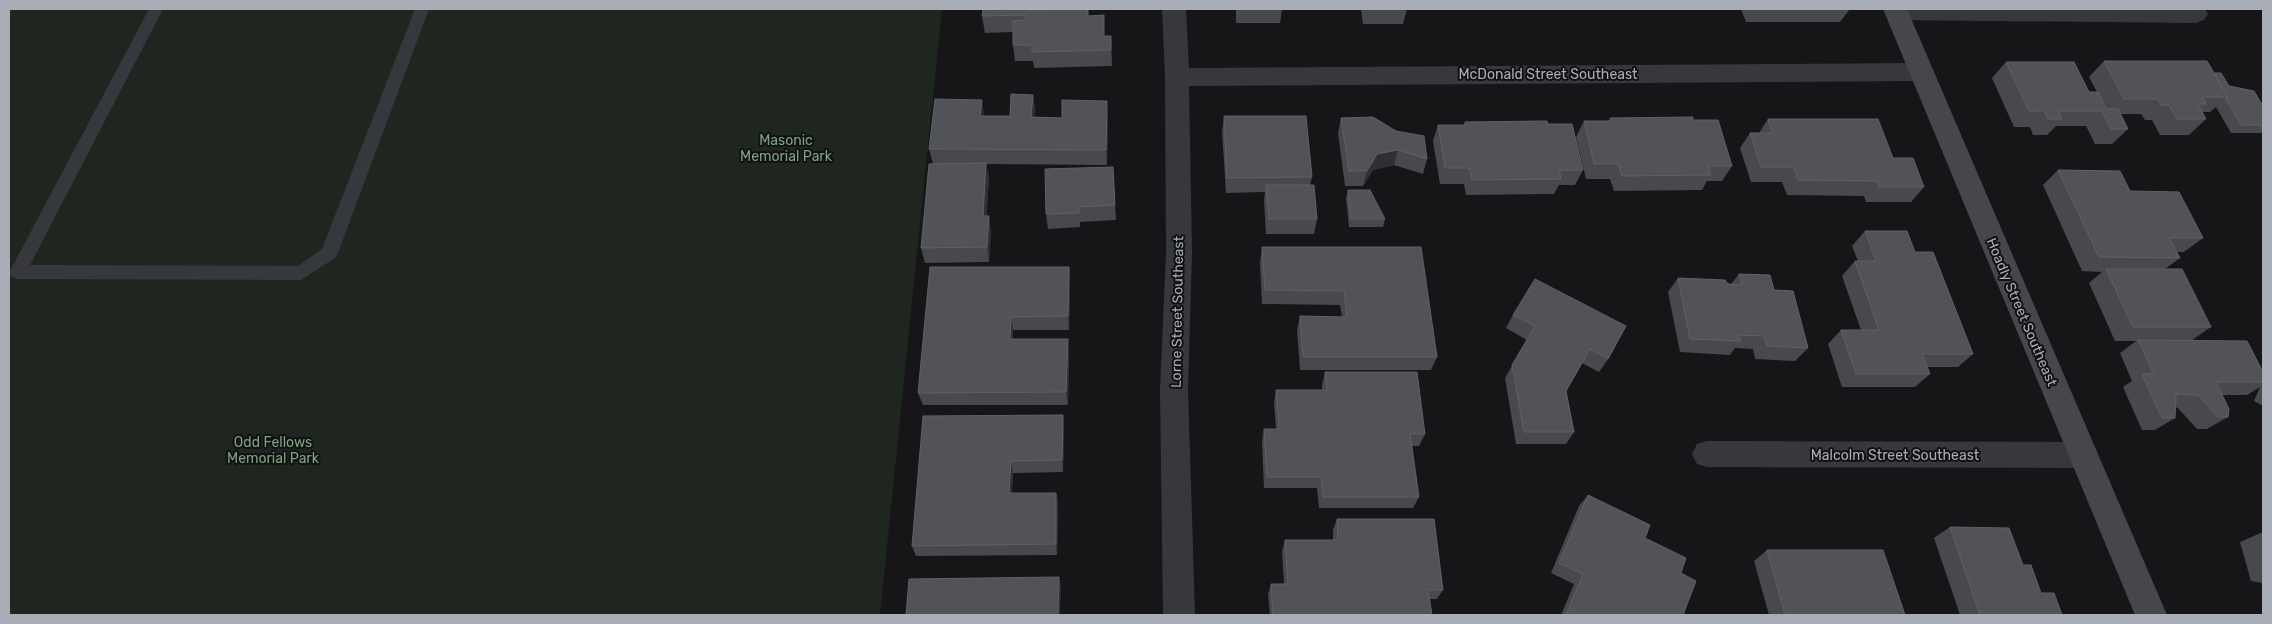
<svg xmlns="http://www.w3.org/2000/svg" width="2272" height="624" viewBox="0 0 2272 624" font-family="Rubik,sans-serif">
	<rect width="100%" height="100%" fill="#161618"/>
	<!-- green -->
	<path fill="#1e261f" d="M9,9h933l-62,606h-871z"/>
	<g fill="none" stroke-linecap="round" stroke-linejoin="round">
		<!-- lane -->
		<path fill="#37383d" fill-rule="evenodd" d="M149,9h14l-133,256 268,1 24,-17 93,-240h14l-91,244 -3,5 -34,22 -283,-1 -6,-2 -3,-5 3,-5z"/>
		<!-- street -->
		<g fill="#37383d" fill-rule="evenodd">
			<path d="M1162,9h24l3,59 731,-5 9,2 3,7 -3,7 -9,2 -731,5 3,166 -4,138 7,225h-32l-3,-225 6,-138 -1,-175z"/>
			<path d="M1886,9h319l3,5 -4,6 -8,3 -300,-3 -8,-3 -4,-6z"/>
			<path d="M1707,441l376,1 10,3 5,10 -5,10 -10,3 -376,-1 -10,-3 -5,-10 5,-10z"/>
		</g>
		<!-- secondary -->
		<path fill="#45474d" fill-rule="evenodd" d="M1883,9h24l260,606h-32z"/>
	</g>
	<!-- wall -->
	<g fill="#47494d">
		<path d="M983,9h47v1l58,6 16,20h7l1,30 -78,2 -1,-7h-18l-2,-16v-13l-28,1 -3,-17z"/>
		<path d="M1236,9h46l-2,14h-44z"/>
		<path d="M1361,9h46l-4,15h-40z"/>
		<path d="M1741,9h109l-10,13h-94z"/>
		<path d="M2104,61l110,12 15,13 34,18v29h-32l-15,-26 -6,5h-8l4,7 -17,16h-29l-8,-15h-7l-4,-6h-20l7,15 -16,15h-17l-9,-18h-30l-9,9h-14l-3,-8h-16l-22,-49 14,-16 83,30h8l-8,-15z"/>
		<path d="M1033,95l2,15 -1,7 28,1 46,-2 -1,49 -121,-1 3,14 -3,38 5,14 -2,32 -64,1 -4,-15 12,-84 -4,-15 55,-33h26z"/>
		<path d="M1224,116l88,61 -2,8 7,34 -3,15h-48l-2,-34 1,-8 -39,1 -4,-61z"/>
		<path d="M1341,118l86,41 -4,15 -29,-9 -21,5 -10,16h-18l-7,-53z"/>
		<path d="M1610,118l83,2 39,46 -10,15h-15l-5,9 -88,1 -4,-12h-24l-10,-42 8,-16h25z"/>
		<path d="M1768,119l125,39 31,29 -13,15h-45l-2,-6 -77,-1 -5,-13h-31l-11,-34 10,-15h9z"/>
		<path d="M1465,122l83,2 35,46 -8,15h-16l-5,9 -88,1 -2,-11h-24l-7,-43 5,-16h26z"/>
		<path d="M1045,169l70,36 1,15 -36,2v5l-32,2 -2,-15z"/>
		<path d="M2058,170l145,68 -19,14h-7l3,6 -15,11 46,58 -19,13 71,32v34l-9,-5 6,-14 -13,8h-25l6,22 -21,12h-10l-19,-21 -3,-1v11l-20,12h-13l-19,-43 9,-6 -12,-28 16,-12h-21l-26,-58 13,-11 -20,-1 -39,-86z"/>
		<path d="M1348,190l37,29 -2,8h-34l-3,-29z"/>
		<path d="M1865,231l50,21 58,102 -15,13h-31l3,7 -15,13h-73l-14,-43 13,-14h20l-19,-54 13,-15h3l-6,-15z"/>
		<path d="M1262,247h159l16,110 -6,13h-131l-3,-40 3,-14 42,1 -2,-12 -78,-1 -2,-42z"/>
		<path d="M1069,267l1,14 -1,49h-56v9l56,13 -1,53h-145l-5,-12z"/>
		<path d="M1739,274l35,16 34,58 -13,13 -40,-2 -2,-10 -18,-1 -5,7 -50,-3 -12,-60 10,-14 53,6z"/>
		<path d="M1513,315l113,11 -18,33 -9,13 -17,-9 -16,28 8,41 -8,12h-50l-11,-66 22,-38 -21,-12z"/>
		<path d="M1325,372l100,62 -6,12h-7l7,51 -6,11h-94l-2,-20h-53l-2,-47 2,-12h12l-2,-26 2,-13h46v-5z"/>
		<path d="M1063,415l1,13 -1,44 -50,1 -1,20h44l2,11 -1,51 -141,1 -4,-10z"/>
		<path d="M1588,495l57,43 36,35 2,42h-122l13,-31 -23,-11 28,-67z"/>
		<path d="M1337,519l106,71 -6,9h-7l2,16h-162l-2,-21 3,-10h13l-2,-33 3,-11h48v-10z"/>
		<path d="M1950,527l91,66 21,22h-102l-26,-77z"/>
		<path d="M2263,532v51l-12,-2 -11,-39z"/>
		<path d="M1767,550l138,65h-136l-15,-54z"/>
	</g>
	<!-- shaded-wall -->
	<g fill="#2f3033">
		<path d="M1033,95l2,15 -2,23 -2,-16z"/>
		<path d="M982,100l2,16 -2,16 -2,-16z"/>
		<path d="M1107,101l1,15 -1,49 -1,-15z"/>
		<path d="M1398,150l-4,15 -21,5 -10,16 4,-15 10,-17z"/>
		<path d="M986,163l3,15 -3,52 -3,-14z"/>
		<path d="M989,216l2,14 -2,32 -2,-15z"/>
		<path d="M1069,267l1,14 -1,49 -1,-14z"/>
		<path d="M1011,317l2,13 -1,22 -2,-13z"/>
		<path d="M1068,339l1,13 -1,53 -2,-13z"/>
		<path d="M1063,415l1,13 -1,44 -1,-12z"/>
		<path d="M1011,461l2,12 -2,32 -2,-12z"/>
		<path d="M1056,493l2,11 -1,51 -1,-11z"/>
		<path d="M1059,577l2,10 -1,28h-2z"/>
	</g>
	<!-- building -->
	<g fill="#525359" stroke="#5f6168">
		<path d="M983,9h45v1l60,-1v7l16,-1v21h7v14l-79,2v-7h-19v-24l13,-1v-5l-44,1z"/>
		<path d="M2104,61h103l21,36h-26l4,7h-8l8,15h-29l-8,-14h-8l-3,-6h-34z"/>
		<path d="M2006,62h68l15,30h9l8,17h12l10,20h-17l-9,-18h-44l4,8h-14l-4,-8h-15z"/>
		<path d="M2214,73h7l8,13 25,5 7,12 2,1v21h-22l-15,-26 2,-2z"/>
		<path d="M1011,94l22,1 -2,22 31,1v-18l45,1 -1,49 -177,-1 6,-50 47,1 -2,16h30z"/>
		<path d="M1224,116h82l6,61 -85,1z"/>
		<path d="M1373,117l23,14 28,5 3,23 -29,-9 -21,4 -10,17h-18l-8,-53z"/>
		<path d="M1693,117v3h25l14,46h-24l3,9 -89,1 -4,-12h-24l-10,-43h27l-1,-3z"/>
		<path d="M1768,119h110l15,39h20l11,29h-45l-3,-6 -78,-1 -4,-13h-33l-11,-34h22z"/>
		<path d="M1547,121l1,3h24l11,46h-24l2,9 -89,1 -3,-12h-24l-7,-43h27v-3z"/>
		<path d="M986,163l-3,53h6l-2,31 -66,1 8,-84z"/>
		<path d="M1113,167l2,38 -36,2v6l-33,1 -1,-45z"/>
		<path d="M2058,170l62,1 10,20 49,1 24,46h-34l11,20 -81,-1z"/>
		<path d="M1266,185h48l3,34h-48z"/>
		<path d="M1348,190h22l15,29h-34z"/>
		<path d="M1865,231h42l8,21h18l40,102h-51l8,20h-74l-15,-44h38l-24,-69h21z"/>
		<path d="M1262,247h159l16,110h-134l-3,-41 47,1 -3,-26 -79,-1z"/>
		<path d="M930,267h139l-1,49 -57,1 -1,22h58l-2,53 -148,1z"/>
		<path d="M2106,269h76l29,58h-78z"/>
		<path d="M1739,274l31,1 4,15 19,1 15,57 -41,-2 -3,-10 -27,-1 4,6 -51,-2 -12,-61 47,2 3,4 14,1z"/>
		<path d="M1535,279l91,47 -18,33 -18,-10 -24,42 8,41h-50l-12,-67 23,-39 -22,-11z"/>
		<path d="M2138,340l109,1 16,31v10h-47l13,27 -1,8h-10l-20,-22 -22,-1 -1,24h-13l-20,-44h12z"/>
		<path d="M1325,372h92l8,62h-15l9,63h-96l-2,-20h-54l-3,-48h15l-3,-39h51z"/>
		<path d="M1063,415l-1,45 -51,1 -2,32h47v51l-144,2 11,-130z"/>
		<path d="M1588,495l62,30 -5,13 41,20 -5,15 15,8 -13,34h-117l17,-41 -24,-11z"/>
		<path d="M1337,519h97l9,71h-15l4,25h-159l-2,-31h17l-3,-44h53z"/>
		<path d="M1950,527l59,1 14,37h8l10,28h13l8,22h-82z"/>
		<path d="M1767,550h116l22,65h-120z"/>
		<path d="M1059,577l-1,38h-152l3,-36z"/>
	</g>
	<g text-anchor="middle" stroke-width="4" stroke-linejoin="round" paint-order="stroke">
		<!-- street labels -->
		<g font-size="14" fill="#a8adb8" stroke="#111113">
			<text x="1548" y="79">McDonald Street Southeast</text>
			<text transform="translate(1177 312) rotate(-89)" y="5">Lorne Street Southeast</text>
			<text transform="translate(2022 312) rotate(67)" y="5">Hoadly Street Southeast</text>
			<text x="1895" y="460">Malcolm Street Southeast</text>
		</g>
		<!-- park labels -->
		<g font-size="14" fill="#7fa381" stroke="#111113">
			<text x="786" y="145">Masonic<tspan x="786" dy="16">Memorial Park</tspan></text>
			<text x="273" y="447">Odd Fellows<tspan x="273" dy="16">Memorial Park</tspan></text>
		</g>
	</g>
	<!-- border -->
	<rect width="2272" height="624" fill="none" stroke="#a8adb8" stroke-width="20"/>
</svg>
